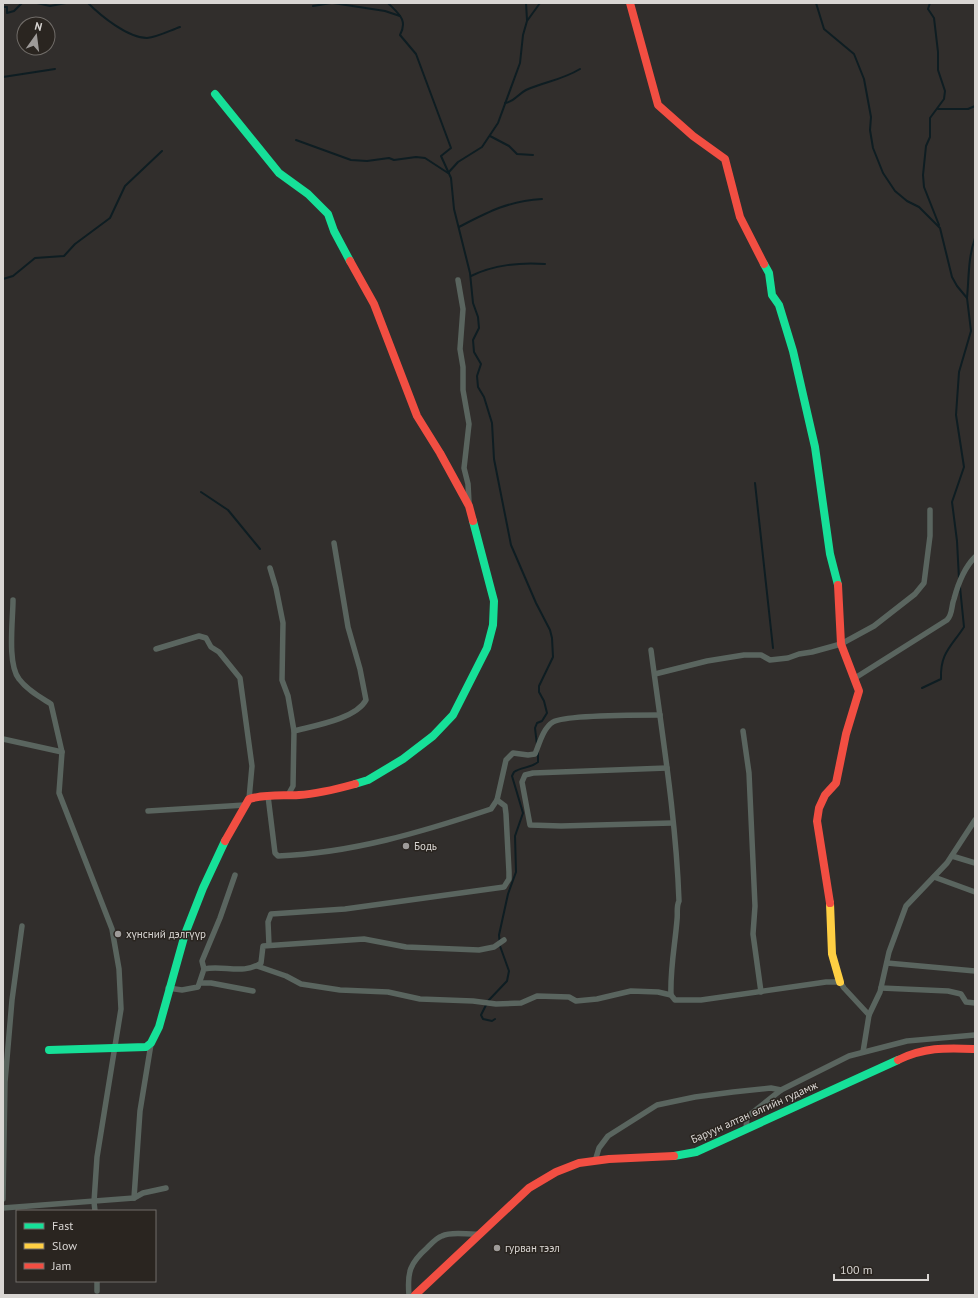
<svg xmlns="http://www.w3.org/2000/svg" width="978" height="1298" viewBox="0 0 978 1298" font-family="'PT Sans',sans-serif">
	<rect width="100%" height="100%" fill="#312e2c"/>
	<g fill="none" stroke-linecap="round" stroke-linejoin="round">
		<!-- stream -->
		<g stroke="#0e1d22" stroke-width="2">
			<path d="M37,3l13,3 16,-3"/>
			<path d="M88,3c13,13 40,35 59,35 11,-1 24,-8 33,-11"/>
			<path d="M333,3l52,8 15,5"/>
			<path d="M388,3c11,11 20,17 12,32l16,19 35,94 -10,8 10,22 3,31 16,64 3,30 5,14 1,11 -6,12 1,12 7,12 -4,12 1,11 6,10 8,26 2,36 17,86 25,58 14,27 2,8 1,19 -14,29v6l5,9 3,12 -5,8 -5,2 -2,5 2,17"/>
			<path d="M526,3l1,17"/>
			<path d="M816,3l8,26 30,25 10,25 7,38 -1,13 3,18 10,25 12,18 12,10 12,6 21,21 12,49 5,9 10,12 4,33 -12,41 -3,43 8,52 -12,35 5,39 2,38"/>
			<path d="M930,3l-2,6 6,9 4,34v18l7,21 -1,8 -14,19v19l-4,9 -3,29 1,12 15,38"/>
			<path d="M313,6l18,-3"/>
			<path d="M3,7h4v6l7,-2 8,-8"/>
			<path d="M3,77l52,-8"/>
			<path d="M505,103c9,-1 13,-9 21,-13 18,-8 36,-10 54,-21"/>
			<path d="M938,109h30l7,-3"/>
			<path d="M490,136l19,10 8,8 16,1"/>
			<path d="M296,140l55,20 16,1 22,-3 5,2 22,-3 9,1 23,15 10,-11 24,-15 16,-24 22,-60 3,-28 4,-14 13,-18"/>
			<path d="M459,227c29,-15 49,-26 83,-28"/>
			<path d="M471,276c22,-11 50,-14 74,-12"/>
			<path d="M3,279l10,-3 22,-18 29,-2 11,-12 35,-26 15,-32 37,-35"/>
			<path d="M967,298c2,-21 1,-40 8,-60"/>
			<path d="M755,483l18,165"/>
			<path d="M201,492l27,18 32,39"/>
			<path d="M922,688l19,-9c-1,-26 10,-32 23,-52l-4,-40"/>
			<path d="M495,1019l-3,2 -9,-2 -2,-4 7,-14 19,-20 2,-10 -9,-25 -1,-11 9,-41 8,-22 -1,-36 8,-23 -11,-37 2,-4c7,-5 17,-4 24,-10v-11"/>
		</g>
		<!-- street -->
		<g stroke="#5a655f" stroke-width="5.5">
			<path d="M458,280l5,29 -3,40 3,18v23l6,34 -5,44 4,16 1,19"/>
			<path d="M270,568l6,20 7,35 -1,57 6,16 6,35"/>
			<path d="M13,600c0,20 -6,64 6,79 8,11 21,18 32,25l11,48 -3,41 53,136 7,40 2,40 -24,148 -3,45 1,9"/>
			<path d="M156,649l43,-13 7,2 5,9 8,5 21,26 12,88 -3,33"/>
			<path d="M651,650c11,84 25,167 28,251 -3,6 -1,12 -2,19 -2,25 -7,49 -6,75"/>
			<path d="M655,674l52,-13 37,-6h17l9,5 18,-2 11,-4 13,-2 29,-8 33,-18 41,-32 9,-11 6,-47v-26"/>
			<path d="M855,678l92,-58c6,-6 4,-14 7,-21 4,-15 10,-31 21,-42"/>
			<path d="M743,731l6,42 6,133 -2,28 8,58"/>
			<path d="M3,739l59,13"/>
			<path d="M667,768l-134,5 -8,2 -3,7 8,43 31,1 111,-3"/>
			<path d="M288,795l5,-9 1,-55c19,-5 62,-12 72,-31l-6,-31 -12,-42 -14,-84"/>
			<path d="M268,796l7,57 3,3c74,-3 144,-24 213,-47l6,-9 9,-40 7,-7 15,2 7,-1c4,-9 8,-26 18,-32 12,-7 88,-7 107,-7"/>
			<path d="M148,811l97,-6"/>
			<path d="M952,856l23,7"/>
			<path d="M934,877l41,15"/>
			<path d="M269,945l-1,-23 3,-8 74,-5 159,-22 5,-8v-7l-3,-58 -1,-8 -8,-6"/>
			<path d="M887,963l88,8"/>
			<path d="M257,966l29,10 15,8 39,6 48,2 32,7 53,2 23,3 25,-1 16,-7 32,1 7,4 21,-2 34,-8 27,1 13,3 4,5h26l125,-18h14l4,6 25,27"/>
			<path d="M204,969l-2,-8 18,-43 15,-43"/>
			<path d="M200,983h11l42,8"/>
			<path d="M168,988l14,2 16,-3 6,-18c19,-4 40,6 57,-6l2,-17 101,-7 42,8 73,3 15,-3 10,-7"/>
			<path d="M881,988l67,3 13,3 5,8 9,1"/>
			<path d="M863,1052l6,-37 11,-23 9,-40 17,-46 41,-43 28,-43"/>
			<path d="M746,1129l1,-12 34,-27 68,-34 58,-15 68,-6"/>
			<path d="M595,1161l4,-13 9,-12 49,-31 38,-8 38,-5 38,-4 10,2"/>
			<path d="M134,1198l6,-87 11,-67"/>
			<path d="M3,1199l2,-117 7,-82 10,-74"/>
			<path d="M3,1208l131,-10 9,-5 23,-5"/>
			<path d="M97,1281v10"/>
			<path d="M409,1295c-2,-23 1,-32 18,-47 4,-4 9,-10 15,-12 10,-5 26,-1 37,-2"/>
		</g>
		<!-- fast -->
		<g stroke="#16e098" stroke-width="8">
			<path d="M215,94l64,79 29,21 20,20 6,17 16,30"/>
			<path d="M764,264l5,9 3,22 7,10 14,46 22,96 15,107 8,31"/>
			<path d="M355,784l13,-4 35,-21 30,-23 20,-21 34,-67 6,-23 1,-24 -21,-80"/>
			<path d="M49,1050l97,-3 5,-4 8,-16 26,-93 18,-46 22,-47"/>
			<path d="M674,1156l22,-4 202,-92"/>
		</g>
		<!-- slow -->
		<path stroke="#ffcf43" stroke-width="8" d="M830,903l2,51 8,28"/>
		<!-- jam -->
		<g stroke="#f24e42" stroke-width="8">
			<path d="M630,3l28,102 35,31 32,23 15,58 24,47"/>
			<path d="M350,261l24,43 43,112 23,37 29,53 4,15"/>
			<path d="M225,841l24,-42c16,-5 33,-3 50,-4 19,-1 38,-6 56,-11"/>
			<path d="M830,903l-13,-82 2,-13 6,-13 11,-12 10,-49 13,-43 -18,-47 -3,-59"/>
			<path d="M898,1060c27,-13 47,-12 77,-11"/>
			<path d="M415,1295l114,-107 27,-16 23,-9 30,-4 65,-3"/>
		</g>
	</g>
	<!-- markers -->
	<g fill="#9e9b99" stroke="#2a2520" stroke-width="1.5">
		<circle cx="406" cy="846" r="4"/>
		<circle cx="118" cy="934" r="4"/>
		<circle cx="497" cy="1248" r="4"/>
	</g>
	<g text-anchor="middle" stroke-width="3" stroke-linejoin="round" paint-order="stroke">
		<!-- poi labels -->
		<g font-size="11" fill="#d9d6d3" stroke="#2a2520" text-anchor="start">
			<text x="414" y="850">Бодь</text>
			<text x="126" y="938">хүнсний дэлгүүр</text>
			<text x="505" y="1252">гурван тээл</text>
		</g>
		<!-- street labels -->
		<g font-size="11" fill="#d9d6d3" stroke="#2a2520">
			<text transform="translate(754 1112) rotate(-24)" y="4">Баруун алтан өлгийн гудамж</text>
		</g>
	</g>
	<!-- border -->
	<rect width="978" height="1298" fill="none" stroke="#d9d6d3" stroke-width="8"/>
	<!-- legend -->
	<rect x="16" y="1210" width="140" height="72" fill="#2a2520" stroke="#706c68"/>
	<rect x="24" y="1223" width="20" height="6" fill="#16e098" stroke="#706c68"/>
	<text x="52" y="1230" font-size="12" fill="#d9d6d3">Fast</text>
	<rect x="24" y="1243" width="20" height="6" fill="#ffcf43" stroke="#706c68"/>
	<text x="52" y="1250" font-size="12" fill="#d9d6d3">Slow</text>
	<rect x="24" y="1263" width="20" height="6" fill="#f24e42" stroke="#706c68"/>
	<text x="52" y="1270" font-size="12" fill="#d9d6d3">Jam</text>
	<!-- north arrow -->
	<g transform="translate(36 36) rotate(14)"><circle r="19" fill="#2a2520" stroke="#706c68"/>
	<path d="M0-3L7 15L0 10L-7 15Z" fill="#9e9b99"/>
	<text y="-6" font-size="11" font-weight="bold" text-anchor="middle" fill="#d9d6d3">N</text>
	</g>
	<!-- scale -->
	<path d="M834 1274v6h94v-6" fill="none" stroke="#d9d6d3" stroke-width="2"/>
	<text x="840" y="1274" font-size="12" fill="#d9d6d3" stroke="#2a2520" stroke-width="3" paint-order="stroke">100 m</text>
</svg>
